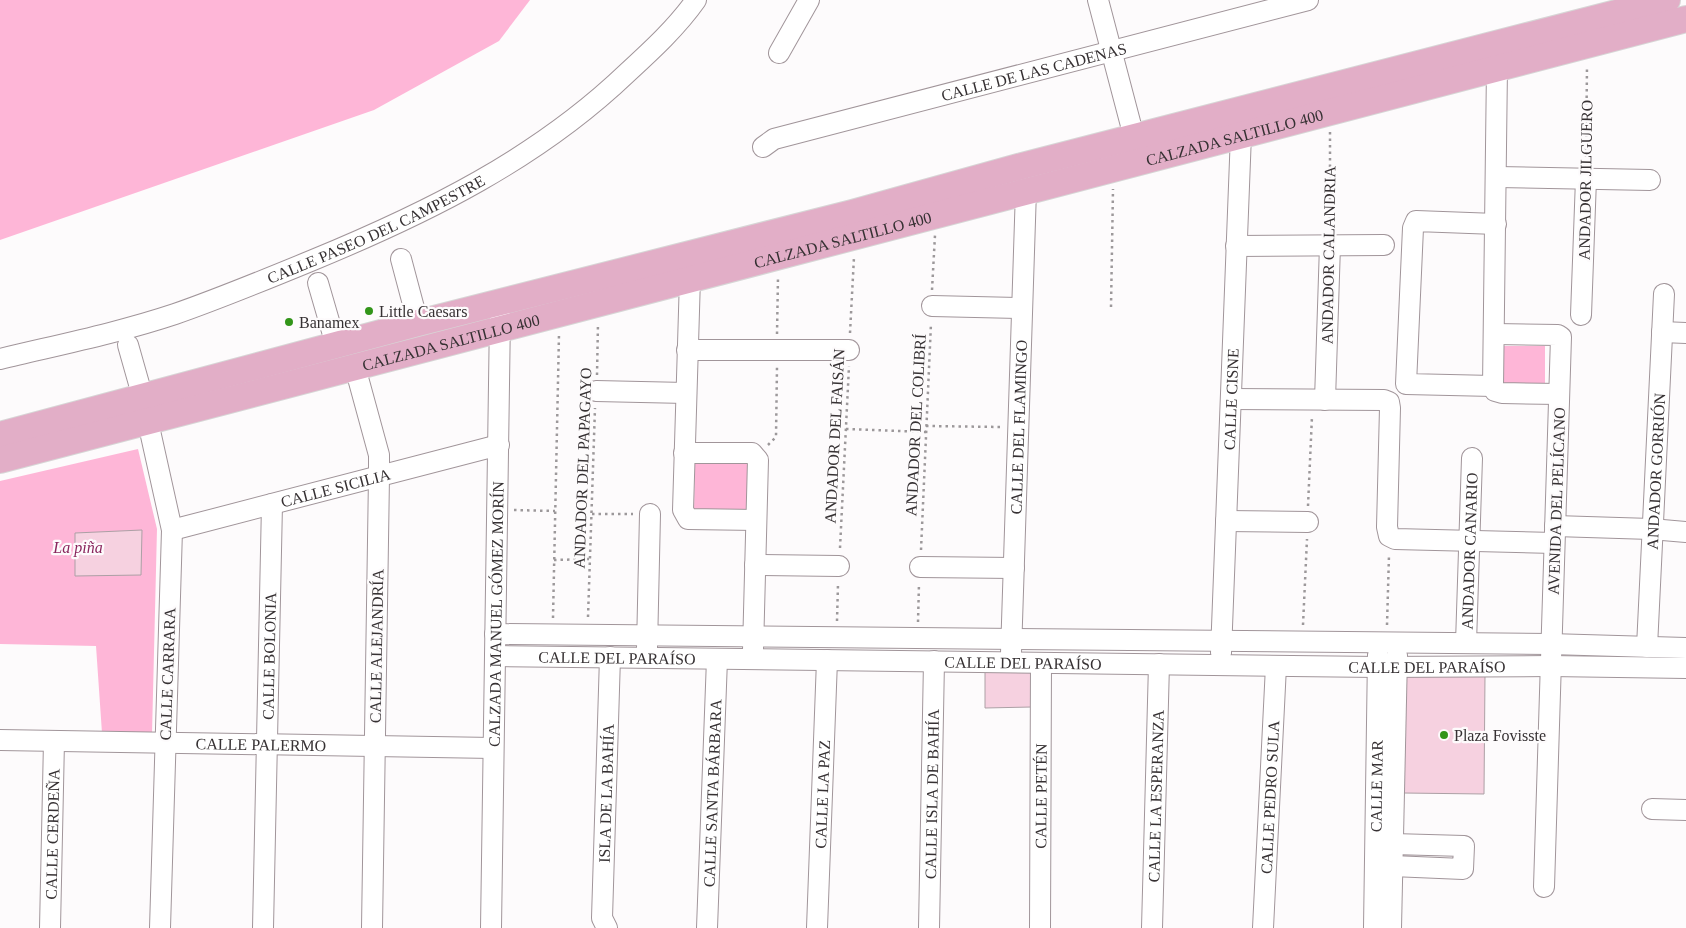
<svg xmlns="http://www.w3.org/2000/svg" width="1686" height="928" viewBox="0 0 1686 928" font-family="Georgia,serif">
	<rect width="100%" height="100%" fill="#fdfbfc"/>
	<!-- green -->
	<g fill="#feb6d7">
		<path d="M0,0h530l-31,41 -125,69 -374,130z"/>
		<rect x="1499" y="346" width="46" height="46"/>
		<path d="M138,449l19,80 -5,205 -50,-1 -6,-87 -96,-2v-163z"/>
		<path d="M695,460l64,1 -1,50 -64,-1z"/>
	</g>
	<!-- building -->
	<g fill="#f6d1e0" stroke="#aca0a5">
		<path d="M142,530l-1,45 -66,1v-43z"/>
		<path d="M985,669h46l1,38 -47,1z"/>
		<path d="M1404,675l81,1 -1,118 -81,-1z"/>
	</g>
	<g fill="none" stroke-linecap="round" stroke-linejoin="round">
		<defs>
			<g id="minor">
				<path d="M1098,0l36,137"/>
				<path d="M779,53l30,-53"/>
				<path d="M1497,67l-4,319 2,5 7,2 57,1"/>
				<path id="s1" d="M763,147l11,-8 534,-139"/>
				<path d="M1497,177l153,3"/>
				<path d="M1236,246l148,-1"/>
				<path d="M401,259l17,64"/>
				<path d="M690,278l-7,232 5,9 68,1"/>
				<path d="M318,283l18,62"/>
				<path d="M932,306l90,2"/>
				<path d="M1581,315l5,-136"/>
				<path d="M1662,332l24,1"/>
				<path d="M1494,334l64,1 3,2 -17,550"/>
				<path d="M128,345l15,53"/>
				<path d="M687,350h162"/>
				<path id="s2" d="M0,359c58,-14 118,-26 175,-45 46,-16 92,-35 138,-54 114,-47 224,-101 314,-187 25,-23 50,-46 69,-73"/>
				<path d="M355,367l24,88v21l-7,452"/>
				<path d="M1493,386l-87,-2 7,-156 3,-7 80,3"/>
				<path d="M596,391l90,2"/>
				<path d="M1231,399l153,1 5,2 1,6 -3,119 2,9 6,3 159,4"/>
				<path d="M1325,400l5,-155"/>
				<path d="M148,422l24,108 -12,398"/>
				<path d="M684,453h68l6,7 -5,190"/>
				<path d="M1226,521l82,1"/>
				<path d="M1555,526l96,3 35,3"/>
				<path id="s3" d="M172,530l327,-85"/>
				<path d="M755,565l84,1"/>
				<path d="M920,567l94,1"/>
				<path d="M495,634l1055,10 136,4"/>
				<path id="s4" d="M1466,643l6,-185"/>
				<path id="s5" d="M1647,647l17,-353"/>
				<path d="M647,648l3,-134"/>
				<path id="s6" d="M1011,653l15,-463"/>
				<path id="s7" d="M1221,653l20,-519"/>
				<path id="s8" d="M495,656l883,11 172,-1 136,2"/>
				<path id="s9" d="M0,740l493,8"/>
				<path d="M1652,809l34,1"/>
				<path d="M1392,866l71,3 1,-23 -71,-2"/>
				<path id="s10" d="M50,928l4,-187"/>
				<path id="s11" d="M263,928l9,-424"/>
				<path id="s12" d="M491,928l9,-612"/>
				<path id="s13" d="M607,928l-5,-10 8,-261"/>
				<path id="s14" d="M707,928l10,-269"/>
				<path id="s15" d="M817,928l10,-268"/>
				<path id="s16" d="M929,928l5,-267"/>
				<path id="s17" d="M1040,928l1,-265"/>
				<path id="s18" d="M1152,928l7,-264"/>
				<path id="s19" d="M1263,928l13,-262"/>
				<path id="s20" d="M1374,928l4,-273"/>
				<path d="M1391,928l6,-273"/>
			</g>
			<g id="major">
				<path d="M0,435l418,-112 434,-110 170,-47 645,-166"/>
				<path id="s21" d="M0,460l1686,-441"/>
			</g>
		</defs>
		<!-- minor casing -->
		<use href="#minor" stroke="#a1959a" stroke-width="22"/>
		<!-- major casing -->
		<use href="#major" stroke="#d7d6d6" stroke-width="28"/>
		<!-- path -->
		<g stroke="#9c989a" stroke-width="2.5" stroke-dasharray="2.5 4" stroke-linecap="butt">
			<path d="M1330,132v97"/>
			<path d="M1586,163l1,-97"/>
			<path d="M932,290l3,-55"/>
			<path d="M1111,307l2,-118"/>
			<path d="M850,333l4,-76"/>
			<path d="M777,334l1,-57"/>
			<path d="M597,375l1,-52"/>
			<path d="M926,426l76,1"/>
			<path d="M846,429l80,3"/>
			<path d="M768,445l8,-8 1,-70"/>
			<path d="M1308,506l4,-90"/>
			<path d="M514,510l41,1"/>
			<path d="M592,514h41"/>
			<path d="M840,548l9,-182"/>
			<path d="M921,550l10,-227"/>
			<path d="M554,560l36,-1"/>
			<path d="M588,617l7,-209"/>
			<path d="M553,618l6,-284"/>
			<path d="M837,621l1,-37"/>
			<path d="M918,622l1,-39"/>
			<path d="M1303,625l4,-86"/>
			<path d="M1387,625l2,-70"/>
		</g>
		<!-- minor -->
		<use href="#minor" stroke="#fff" stroke-width="20"/>
		<!-- major -->
		<use href="#major" stroke="#e2aec7" stroke-width="26"/>
	</g>
	<!-- markers -->
	<g fill="#329519" stroke="#fdfbfc" stroke-width="2">
		<circle cx="369" cy="311" r="5"/>
		<circle cx="289" cy="322" r="5"/>
		<circle cx="1444" cy="735" r="5"/>
	</g>
	<g text-anchor="middle" stroke-width="4.5" stroke-linejoin="round" paint-order="stroke">
		<!-- street labels -->
		<g font-size="16" fill="#363133" stroke="#fdfbfc">
			<text dy="6" stroke="none"><textPath href="#s1" startOffset="282">CALLE DE LAS CADENAS</textPath></text>
			<text dy="6" stroke="none"><textPath href="#s21" startOffset="1276">CALZADA SALTILLO 400</textPath></text>
			<text transform="translate(1585 180) rotate(-89)" y="6">ANDADOR JILGUERO</text>
			<text dy="6" stroke="none"><textPath href="#s2" startOffset="399">CALLE PASEO DEL CAMPESTRE</textPath></text>
			<text dy="6" stroke="none"><textPath href="#s21" startOffset="871">CALZADA SALTILLO 400</textPath></text>
			<text transform="translate(1328 255) rotate(-89)" y="6">ANDADOR CALANDRIA</text>
			<text dy="6" stroke="none"><textPath href="#s21" startOffset="466">CALZADA SALTILLO 400</textPath></text>
			<text dy="6" stroke="none"><textPath href="#s7" startOffset="254">CALLE CISNE</textPath></text>
			<text transform="translate(915 425) rotate(-87)" y="6">ANDADOR DEL COLIBRÍ</text>
			<text dy="6" stroke="none"><textPath href="#s6" startOffset="226">CALLE DEL FLAMINGO</textPath></text>
			<text transform="translate(834 436) rotate(-87)" y="6">ANDADOR DEL FAISÁN</text>
			<text transform="translate(582 468) rotate(-88)" y="6">ANDADOR DEL PAPAGAYO</text>
			<text dy="6" stroke="none"><textPath href="#s5" startOffset="176">ANDADOR GORRIÓN</textPath></text>
			<text dy="6" stroke="none"><textPath href="#s3" startOffset="169">CALLE SICILIA</textPath></text>
			<text transform="translate(1556 501) rotate(-88)" y="6">AVENIDA DEL PELÍCANO</text>
			<text dy="6" stroke="none"><textPath href="#s4" startOffset="92">ANDADOR CANARIO</textPath></text>
			<text dy="6" stroke="none"><textPath href="#s12" startOffset="314">CALZADA MANUEL GÓMEZ MORÍN</textPath></text>
			<text transform="translate(376 646) rotate(-89)" y="6">CALLE ALEJANDRÍA</text>
			<text dy="6" stroke="none"><textPath href="#s11" startOffset="272">CALLE BOLONIA</textPath></text>
			<text dy="6" stroke="none"><textPath href="#s8" startOffset="122">CALLE DEL PARAÍSO</textPath></text>
			<text dy="6" stroke="none"><textPath href="#s8" startOffset="528">CALLE DEL PARAÍSO</textPath></text>
			<text dy="6" stroke="none"><textPath href="#s8" startOffset="932">CALLE DEL PARAÍSO</textPath></text>
			<text transform="translate(167 674) rotate(-88)" y="6">CALLE CARRARA</text>
			<text dy="6" stroke="none"><textPath href="#s9" startOffset="261">CALLE PALERMO</textPath></text>
			<text dy="6" stroke="none"><textPath href="#s20" startOffset="142">CALLE MAR</textPath></text>
			<text dy="6" stroke="none"><textPath href="#s13" startOffset="136">ISLA DE LA BAHÍA</textPath></text>
			<text dy="6" stroke="none"><textPath href="#s14" startOffset="135">CALLE SANTA BÁRBARA</textPath></text>
			<text dy="6" stroke="none"><textPath href="#s15" startOffset="134">CALLE LA PAZ</textPath></text>
			<text dy="6" stroke="none"><textPath href="#s16" startOffset="134">CALLE ISLA DE BAHÍA</textPath></text>
			<text dy="6" stroke="none"><textPath href="#s17" startOffset="132">CALLE PETÉN</textPath></text>
			<text dy="6" stroke="none"><textPath href="#s18" startOffset="132">CALLE LA ESPERANZA</textPath></text>
			<text dy="6" stroke="none"><textPath href="#s19" startOffset="131">CALLE PEDRO SULA</textPath></text>
			<text dy="6" stroke="none"><textPath href="#s10" startOffset="94">CALLE CERDEÑA</textPath></text>
		</g>
		<!-- poi labels -->
		<g font-size="16" fill="#363133" stroke="#fdfbfc" text-anchor="start">
			<text x="379" y="317">Little Caesars</text>
			<text x="299" y="328">Banamex</text>
			<text x="1454" y="741">Plaza Fovisste</text>
		</g>
		<!-- park labels -->
		<g font-size="16" font-style="italic" fill="#89255d" stroke="#fdfbfc">
			<text x="78" y="553">La piña</text>
		</g>
	</g>
</svg>
